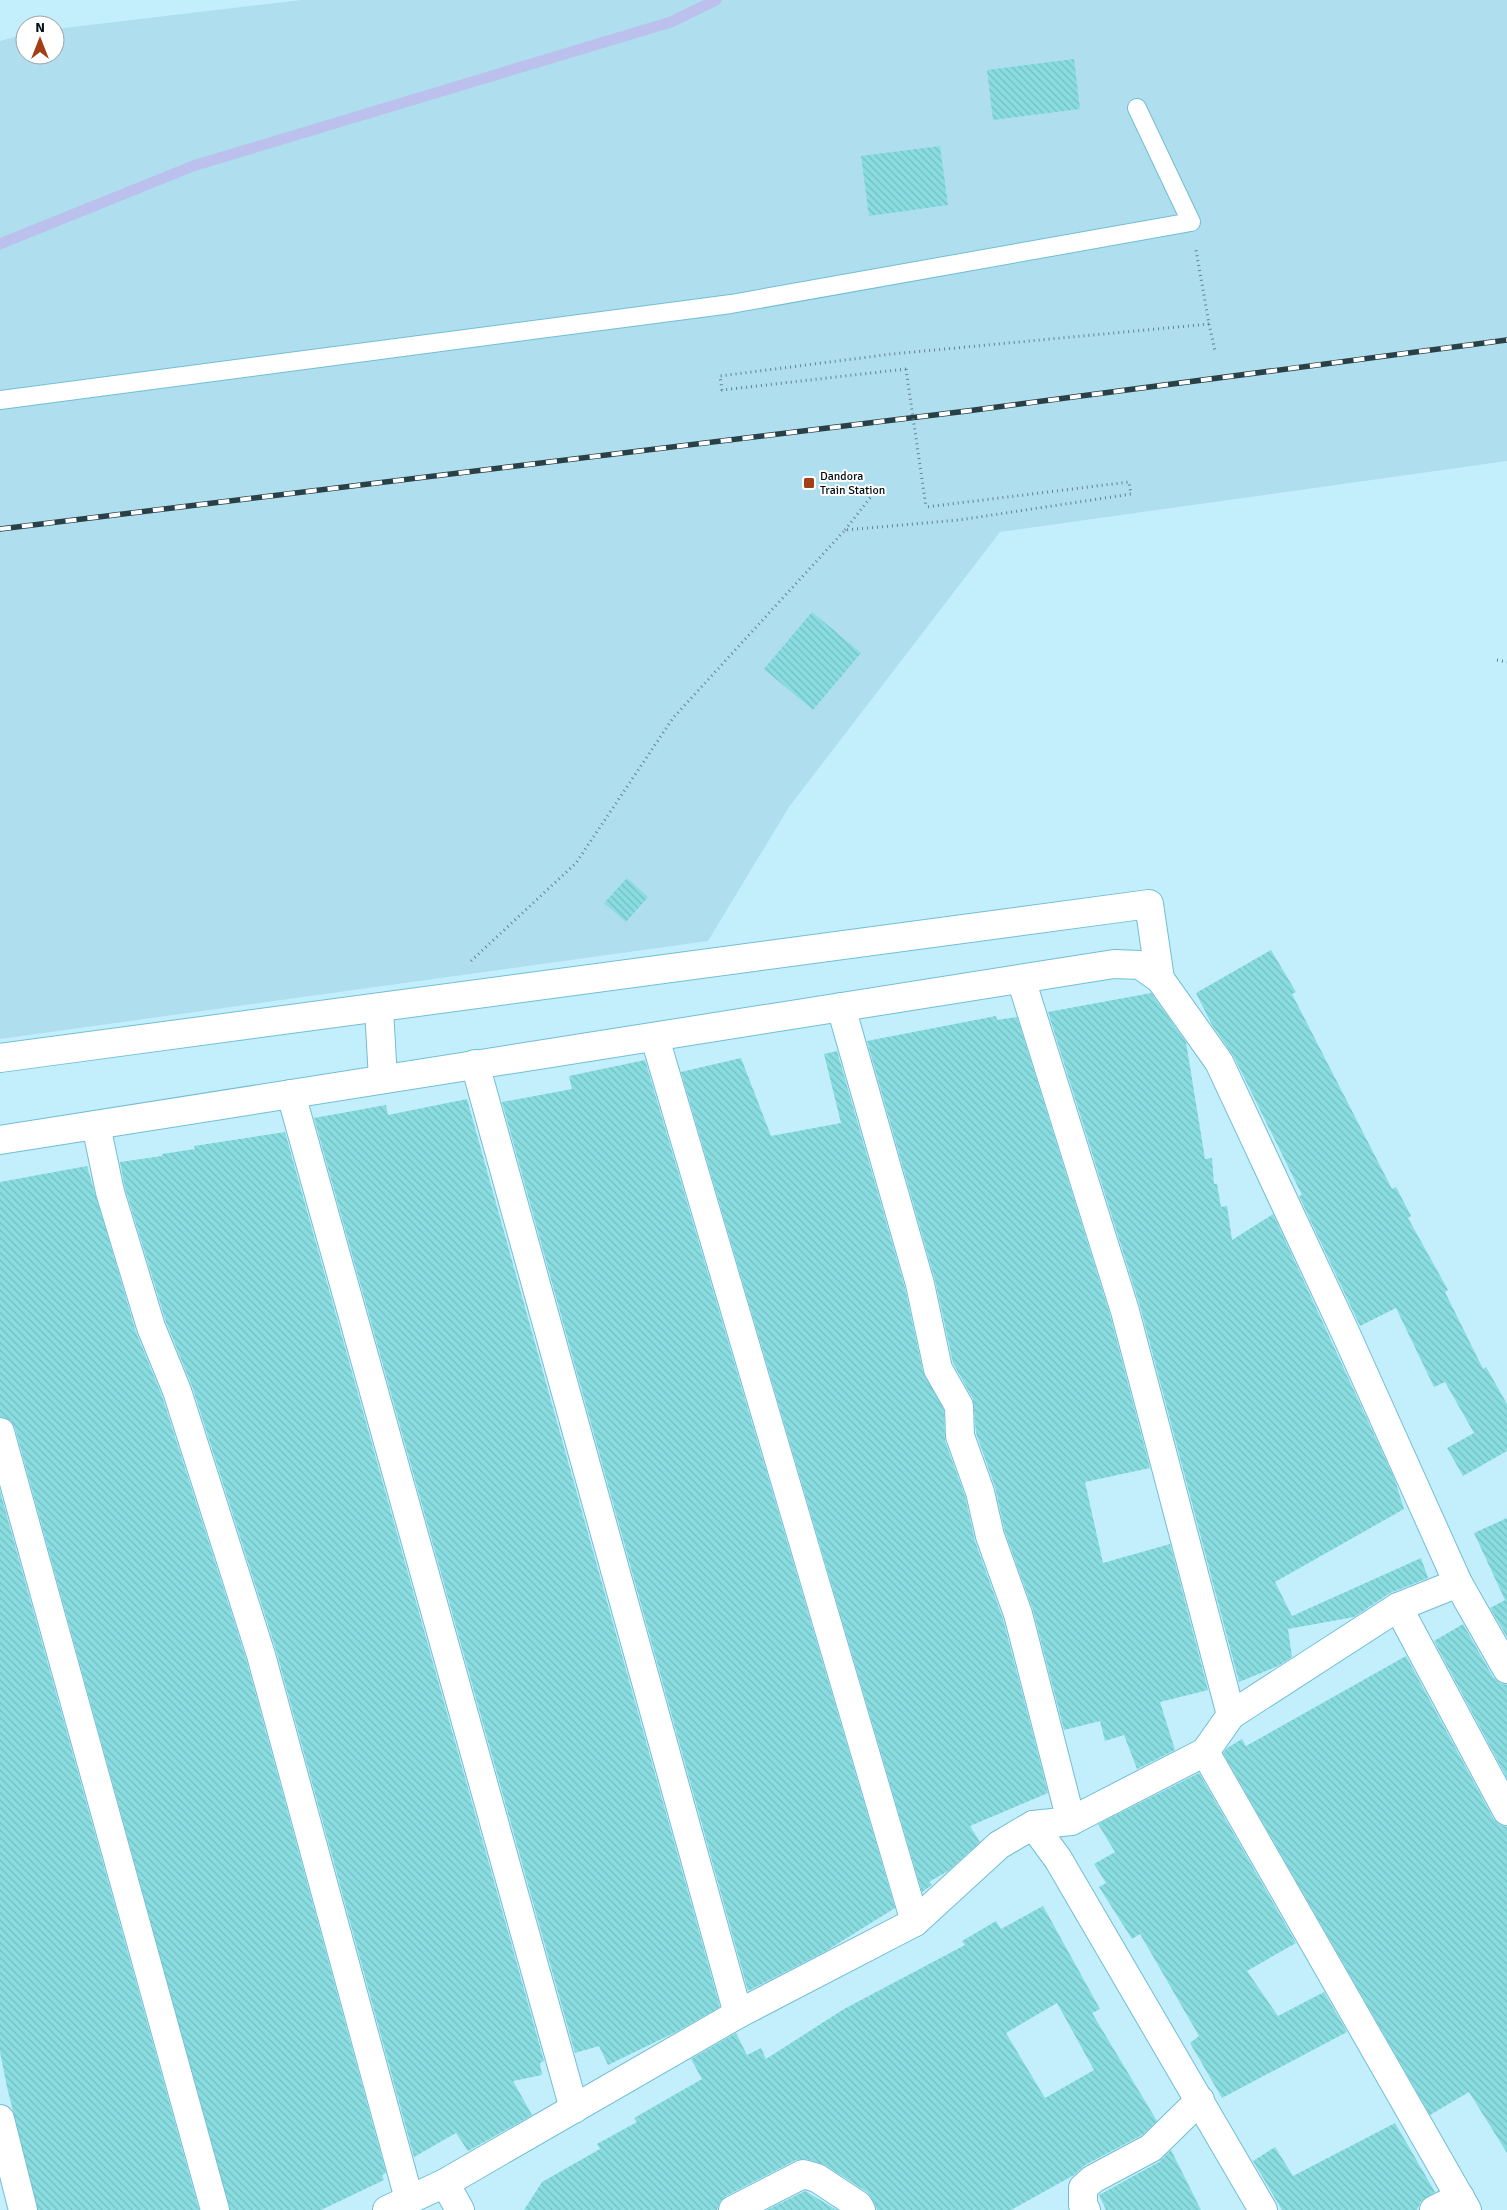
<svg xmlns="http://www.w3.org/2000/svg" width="1507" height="2210" viewBox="0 0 1507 2210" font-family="Signika,sans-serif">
	<defs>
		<pattern id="building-back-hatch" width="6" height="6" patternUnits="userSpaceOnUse" patternTransform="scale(1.25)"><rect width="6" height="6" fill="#89dde0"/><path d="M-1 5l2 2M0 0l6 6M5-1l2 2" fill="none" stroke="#74bdbf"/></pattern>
	</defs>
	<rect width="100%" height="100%" fill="#c3effd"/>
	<!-- built -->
	<path fill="#afdfee" d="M301,0h1206v461l-507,71 -211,275 -81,134 -708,98v-998l25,-7v21h30v-26z"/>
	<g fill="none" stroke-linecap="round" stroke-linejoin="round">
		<!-- stream -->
		<path stroke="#bbc1ec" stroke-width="11" d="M0,244l193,-78 478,-144 45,-22"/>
	</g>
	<!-- building -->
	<g fill="url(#building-back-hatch)" fill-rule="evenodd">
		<path d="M1074,59l6,50 -87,11 -6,-50z"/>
		<path d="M940,146l8,59 -79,11 -8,-60z"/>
		<path d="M812,612l49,41 -48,57 -49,-41z"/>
		<path d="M627,878l21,19 -22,25 -22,-19z"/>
		<path d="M1271,950l25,42 -4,2 100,195 4,-2 15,29 -3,2 40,72 -3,2 38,77 3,-2 21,37v47l-44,25 -16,-28 27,-15 -29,-51 -11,5 -38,-79 -36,18 -61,-130 3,-1 -69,-140 -21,-30 -16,-32z"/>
		<path d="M1151,993l35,49 19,117 7,-1 2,26h3l4,23 6,-1 5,34 41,-26 122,266 9,29 -129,73 17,34 129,-58 7,20 -38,15 -36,24 -66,12 4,28 -14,9 -39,16 -99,-376 -92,-294z"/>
		<path d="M996,1016l1,4 20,-3 93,298 40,153 -65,14 18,81 67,-19 38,146 -48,12 15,48 -38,19 -13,-34 -19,6 -5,-20 -36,9 -31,-120 -28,-78 -10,-45 -19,-54 -3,-34 -20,-36 -18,-83 -68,-239z"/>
		<path d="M837,1051l68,237 18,84 21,38 1,31 20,55 10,45 28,78 45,174 -78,33 10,16 -32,29 -19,11 3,3 -10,7 -241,-820 60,-14 30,78 70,-13 -17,-69z"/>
		<path d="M645,1060l250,848 -69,43 -78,40 -246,-889 70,-13 -3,-13z"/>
		<path d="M467,1099l253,908 -44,25 -68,33 -9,-19 -24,7 -261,-935 72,-13 2,10z"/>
		<path d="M285,1132l259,929 -4,2 2,12 -29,6 19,34 -64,36 -12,-18 -42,24 -138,-507 -84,-264 -26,-64 -41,-134 -5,-26 42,-6v-2l33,-5 -1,-3z"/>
		<path d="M87,1166l49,166 26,64 84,263 140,514 -4,2 2,5 -63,30h-91l-215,-782 -4,-7 -11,-4v-235z"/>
		<path d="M0,1491l199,719h-161l-31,-123 -7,-35z"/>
		<path d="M1507,1518v119l-17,-29 15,-8 -31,-67z"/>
		<path d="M1463,1624l30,53 7,6 7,2v93l-73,-137z"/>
		<path d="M1406,1656l87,162 6,6 8,3v326l-38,-61 -39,23 -207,-362 4,-5 15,-9 4,7z"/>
		<path d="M1199,1773l97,170 -49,28 31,45 46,-24 23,40 -125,66 -32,-55 9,-7 -59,-102 -8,5 -33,-52 7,-4 -12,-19 21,-12 -17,-28z"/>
		<path d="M1043,1906l57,103 -8,4 65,108 -15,14 -57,30 -11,10 -63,35h-134l-3,-8 -7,-10 -42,-27 -18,-6 -11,1 -70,36 -6,6 -3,8h-193l18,-28 58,-33 -3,-5 40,-22 -3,-4 68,-39 -11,-20 45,-26 11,22 14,-7 5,11 78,-50 121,-64 -3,-4 34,-20 5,8zM1057,2003l37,67 -49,28 -39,-65z"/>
		<path d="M1395,2123l40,69 -14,9 -4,9h-135l-29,-49 22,-14 18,29z"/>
		<path d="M1171,2150l30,60h-95l-7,-15 60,-33z"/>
		<path d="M805,2191l32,19h-70z"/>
	</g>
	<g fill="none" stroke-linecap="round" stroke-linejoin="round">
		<defs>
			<path id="lane" d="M0,400l731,-96 460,-82 -54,-114"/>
			<g id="street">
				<path d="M1021,979l104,332 106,404"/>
				<path d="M841,1007l79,277 18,85 21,37 1,30 20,56 10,44 28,78 53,207"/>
				<path d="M379,1009l4,70"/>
				<path d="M655,1038l260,884"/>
				<path d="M0,1058l1149,-154 11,75"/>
				<path d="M475,1064l263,950"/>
				<path d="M291,1094l283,1015"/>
				<path d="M96,1125l14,67 41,135 26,64 84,264 148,544"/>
				<path d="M0,1140l1114,-176 26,1 20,14 59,83 127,272 112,249 49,86"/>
				<path d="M0,1432l215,778"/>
				<path d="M1398,1607l109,204"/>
				<path d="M1205,1752l262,458"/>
				<path d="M1033,1825l25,34 205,351"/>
				<path d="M0,2119l23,91"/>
				<path d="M445,2183l15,27"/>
				<path d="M387,2210l58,-27 293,-169 177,-92 84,-77 34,-20 38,-4 134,-69 26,-37 167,-108 60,-24"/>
				<path d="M733,2210l70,-36 14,4 41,27 3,5"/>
				<path d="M1086,2210l-3,-5v-17l10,-9 58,-31 49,-48"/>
				<path d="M1434,2210l26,-13"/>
			</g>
		</defs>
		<!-- lane casing -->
		<use href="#lane" stroke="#71bed4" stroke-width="20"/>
		<!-- street casing -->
		<use href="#street" stroke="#71bed4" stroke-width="30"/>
		<!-- path -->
		<g stroke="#64828c" stroke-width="3" stroke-dasharray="1 4" stroke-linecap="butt">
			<path d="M1209,324l6,27"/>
			<path d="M906,369l-184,21 -2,-14 172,-22 317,-30 -13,-74"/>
			<path d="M845,530l32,-41"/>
			<path d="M1497,660l10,2"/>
			<path d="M471,961l105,-98 97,-145 172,-188 114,-10 172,-26 -2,-12 -203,25"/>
		</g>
		<!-- lane -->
		<use href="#lane" stroke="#fff" stroke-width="18"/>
		<!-- street -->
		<use href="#street" stroke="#fff" stroke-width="28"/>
		<defs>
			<path id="rail" d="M0,529l967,-118 540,-71"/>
		</defs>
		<!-- rail casing -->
		<use href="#rail" stroke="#2a4047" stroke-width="5.5"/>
		<!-- rail -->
		<use href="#rail" stroke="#fff" stroke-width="4" stroke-dasharray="11" stroke-linecap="butt"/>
		<!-- path-bridge -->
		<path stroke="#64828c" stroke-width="3" stroke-dasharray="1 4" stroke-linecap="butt" d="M906,369l20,138"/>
	</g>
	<!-- markers -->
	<rect fill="#a43e17" stroke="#fff" stroke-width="2" x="803" y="477" width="12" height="12" rx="2.5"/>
	<g text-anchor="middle" stroke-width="4" stroke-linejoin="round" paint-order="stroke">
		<!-- poi labels -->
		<g font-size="12" fill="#001016" stroke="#fff" text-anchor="start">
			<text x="820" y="480">Dandora<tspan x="820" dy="14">Train Station</tspan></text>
		</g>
	</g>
	<!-- north arrow -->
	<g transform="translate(40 40)"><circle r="24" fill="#ffffff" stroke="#999fa2"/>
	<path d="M0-4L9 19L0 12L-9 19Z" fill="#a43e17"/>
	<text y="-8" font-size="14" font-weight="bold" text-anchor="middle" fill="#001016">N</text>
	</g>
</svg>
